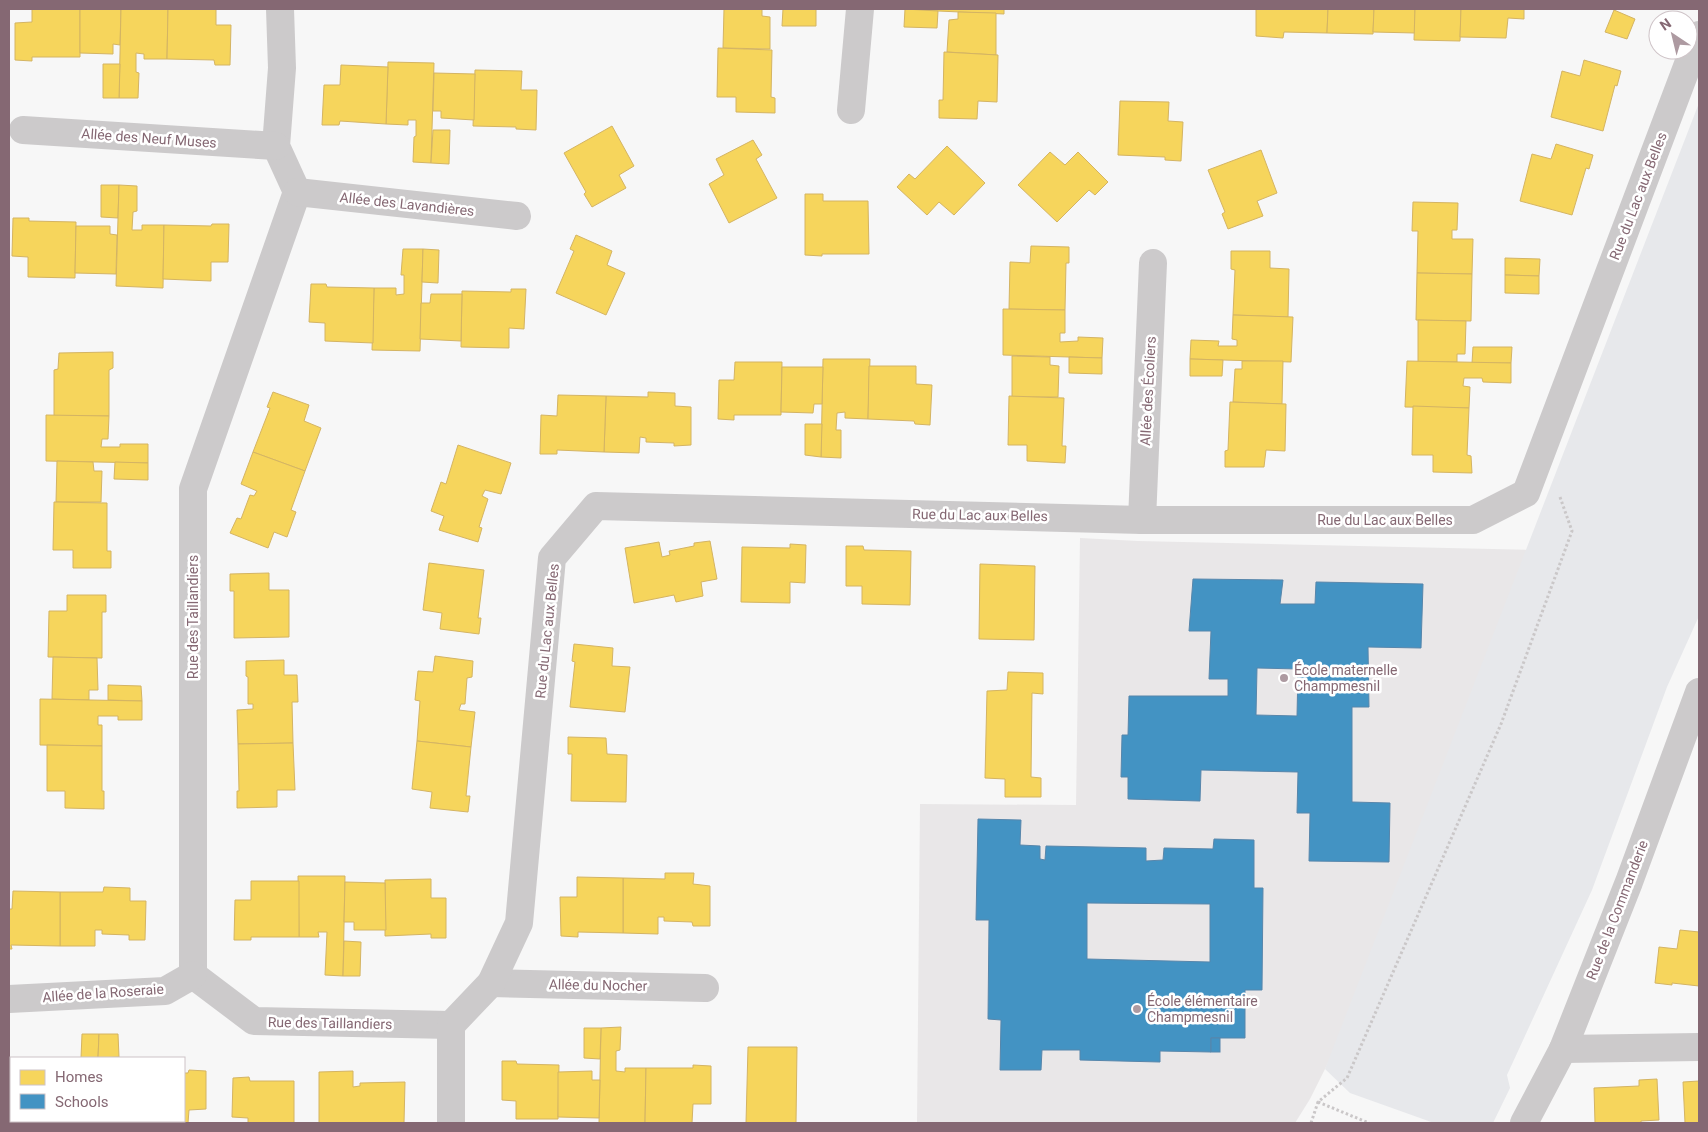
<svg xmlns="http://www.w3.org/2000/svg" width="1708" height="1132" viewBox="0 0 1708 1132" font-family="Roboto,sans-serif">
	<rect width="100%" height="100%" fill="#f7f7f7"/>
	<!-- built -->
	<path fill="#e9e7e8" d="M1080,538l58,3 398,9 -151,399 -75,150 -15,24h-378l3,-319 156,1z"/>
	<!-- green -->
	<path fill="#e7e8eb" d="M1699,103v513l-32,71 -75,203 -85,185 3,13 -17,35h-59l-84,-30 -25,-24z"/>
	<!-- homes -->
	<g fill="#f6d55c" stroke="#d4b463">
		<path d="M32,9h48v48h-48v4l-17,-1v-37l17,-1z"/>
		<path d="M80,9h41l-1,36 -7,-1v10l-33,-1z"/>
		<path d="M121,9h47l-1,50h-23v-5l-8,-1v19l3,1 -1,25h-19z"/>
		<path d="M168,9h48v16h15l-1,40h-15l-1,-5 -47,-1z"/>
		<path d="M724,9h38v7l8,1v32l-47,-1z"/>
		<path d="M783,9h33v17h-34z"/>
		<path d="M905,9h99v5l-66,-3z"/>
		<path d="M905,9l33,2 -1,17 -33,-1z"/>
		<path d="M1256,9h72l-1,24 -43,-1 -1,6 -27,-2z"/>
		<path d="M1328,9h46l-1,25 -46,-1z"/>
		<path d="M1374,9h41v24l-42,-1z"/>
		<path d="M1415,9h46l-1,32 -46,-1z"/>
		<path d="M1461,9h63v10l-16,-1 -2,20 -46,-1z"/>
		<path d="M1614,10l21,9 -8,20 -22,-7z"/>
		<path d="M958,12l38,1v42l-49,-3 2,-32 9,-1z"/>
		<path d="M718,48l54,2 -1,47 4,1v15l-39,-1v-15h-19z"/>
		<path d="M944,52l54,3 -1,47 -19,-1 -1,18 -38,-1v-18h4z"/>
		<path d="M1584,60l37,11 -4,15 -2,-1 -12,46 -52,-14 11,-46 18,5z"/>
		<path d="M388,62l46,1 -3,100 -18,-1 1,-25 2,-1v-16h-8v5l-22,-1z"/>
		<path d="M103,64h17l-1,34h-16z"/>
		<path d="M341,65l47,2 -2,57 -46,-3 -1,4h-17l2,-40h16z"/>
		<path d="M475,70l47,1 -1,19h16l-1,40 -20,-1v-2l-43,-1z"/>
		<path d="M434,73l41,1 -1,46 -33,-2v-7h-8z"/>
		<path d="M1120,101l49,1 -1,19 15,1 -2,39 -16,-1v-3l-47,-2z"/>
		<path d="M612,126l22,40 -15,9 7,13 -34,19 -8,-13 2,-2 -22,-39z"/>
		<path d="M433,130h17l-1,34 -18,-1z"/>
		<path d="M753,140l9,15 -6,4 21,39 -48,25 -20,-39 15,-9 -8,-16z"/>
		<path d="M1556,144l37,11 -4,14 -3,-1 -14,47 -52,-14 12,-47 19,5z"/>
		<path d="M947,146l38,37 -31,32 -15,-13 -12,13 -30,-28 12,-13 6,5z"/>
		<path d="M1261,150l16,43 -20,8 6,15 -35,13 -6,-15 3,-2 -17,-42z"/>
		<path d="M1050,152l15,13 13,-13 30,30 -13,13 -6,-5 -32,32 -39,-37z"/>
		<path d="M101,185h18l-1,33 -17,-1z"/>
		<path d="M119,185l18,1v25l-4,1 -1,18h10v-5h22l-1,63 -47,-2z"/>
		<path d="M805,194h18v7h45l1,53h-47v2l-17,-1z"/>
		<path d="M1413,202l45,1 -1,27h-5v9h21l-1,35 -55,-1 1,-42h-6z"/>
		<path d="M13,218h16v3l47,1 -1,56 -47,-1v-20l-16,-1z"/>
		<path d="M212,224h17l-1,38h-17v19l-48,-2 1,-54 47,1z"/>
		<path d="M76,226h34v8l7,1 -1,39 -41,-1z"/>
		<path d="M576,235l36,16 -5,14 18,8 -19,42 -50,-22 18,-42 -4,-2z"/>
		<path d="M1031,246l38,1v16h-3l-1,47 -56,-1 1,-47 20,1z"/>
		<path d="M403,249h20l-3,102 -48,-1 2,-62h22v7l8,-1v-19h-3z"/>
		<path d="M423,249l16,1 -1,33 -16,-1z"/>
		<path d="M1231,251h39v17l19,1 -1,48 -55,-2 2,-45 -4,-1z"/>
		<path d="M1505,258l35,1 -1,17 -34,-1z"/>
		<path d="M1417,273l55,1 -1,47 -55,-1z"/>
		<path d="M1505,275l34,1v18l-34,-1z"/>
		<path d="M311,284h15l1,3 47,1 -1,55 -48,-2v-18l-16,-1z"/>
		<path d="M511,289h15l-2,40 -15,-1v20l-48,-1 1,-56 49,1z"/>
		<path d="M431,294h31l-1,47 -41,-2 1,-36h9z"/>
		<path d="M1003,309l62,1v23h-5v9l18,-1v-4l25,1 -1,20 -99,-3z"/>
		<path d="M1233,315l60,2 -2,45 -101,-3 1,-19 28,1 -1,5h19v-6l-5,-1z"/>
		<path d="M1418,320l48,1 -1,33h-8v8h-39z"/>
		<path d="M1473,347h39l-1,16h-39z"/>
		<path d="M113,352v16l-4,2v46h-55v-46l4,-1 1,-16z"/>
		<path d="M1012,356l38,1v8l9,1 -1,31h-46z"/>
		<path d="M1069,357l33,1v16l-33,-1z"/>
		<path d="M823,359h47l-2,60 -23,-1v-6l-8,1 -1,17h5v28l-20,-1z"/>
		<path d="M1190,359l33,1 -1,16h-32z"/>
		<path d="M1242,361h41l-1,43 -49,-2 2,-33h7z"/>
		<path d="M1407,361l104,2v20l-28,-1 -1,-4h-18l-1,8 7,1 -1,21 -64,-1z"/>
		<path d="M735,362h47l-1,53h-47v5l-16,-1 1,-39h15z"/>
		<path d="M869,366h47v18l16,1 -2,40 -15,-1 -1,-3 -46,-2z"/>
		<path d="M782,367h41l-1,37h-8l-1,9 -32,-1z"/>
		<path d="M273,392l36,13 -5,16 17,7 -16,43 -52,-19 17,-44 -3,-1z"/>
		<path d="M648,392l27,1v13l16,1v38l-17,1v-3l-28,-1v-4l-6,-1 -1,16 -35,-1 2,-56 42,1z"/>
		<path d="M558,395l48,1 -2,56 -47,-2v4h-17l1,-39 16,1z"/>
		<path d="M1009,396l55,2 -2,48h4l-1,17 -38,-2v-16h-19z"/>
		<path d="M1230,402l56,2 -1,47 -19,-1 -2,17h-39v-16l3,-1z"/>
		<path d="M1413,406l56,2 -2,47 4,1 1,17 -39,-1v-17h-21z"/>
		<path d="M46,415l63,1 -1,23h-6l-1,8h19v-3h28v19l-102,-2z"/>
		<path d="M805,424h17l-1,33 -16,-2z"/>
		<path d="M458,445l53,18 -10,31 -16,-4 -3,6 6,3 -9,28 3,1 -4,14 -39,-12 5,-14 -13,-5 10,-29 5,2z"/>
		<path d="M253,452l52,19 -14,39 5,2 -9,25 -13,-5 -6,16 -38,-15 7,-15 4,1 9,-24 4,1 3,-5 -16,-7z"/>
		<path d="M57,461l36,1 1,9h8l-1,31h-45z"/>
		<path d="M115,462l33,1v17l-34,-1z"/>
		<path d="M54,502l53,1v48h4v17h-38v-18h-20z"/>
		<path d="M710,541l7,38 -16,3 2,14 -27,6 -2,-7 -40,8 -9,-55 34,-6 3,15 8,-2 -1,-4 25,-5v-3z"/>
		<path d="M790,544l16,1 -1,38 -15,-1v21l-49,-1 1,-55 48,1z"/>
		<path d="M846,546h17l1,4 47,1 -1,54 -48,-1v-18h-16z"/>
		<path d="M429,563l55,7 -6,48h3l-2,16 -39,-5 2,-16 -19,-3z"/>
		<path d="M980,564l55,2 -1,74 -55,-1z"/>
		<path d="M269,573v17h20v47l-55,1v-47h-4v-17z"/>
		<path d="M67,595h39v17h-4v46l-54,-1 1,-46h18z"/>
		<path d="M574,644l39,4 -1,18 18,1 -5,45 -55,-5 5,-45 -3,-1z"/>
		<path d="M435,656l38,5 -1,16 -5,1 -2,26h-4l-2,6 16,2 -4,35 -54,-6 3,-40 -5,-1 3,-29 15,1z"/>
		<path d="M53,657l44,1 1,32h-9v10l-37,-1z"/>
		<path d="M284,660v15h13l1,27h-6l1,41 -55,1 -1,-34 16,-1v-5h-5v-27l-2,-1v-15z"/>
		<path d="M1008,672l35,1v21l-11,-1 -1,84 10,1v19h-36v-18l-20,-1 2,-87 20,-1z"/>
		<path d="M108,685l33,1 1,15 -34,-1z"/>
		<path d="M40,699l102,2v19h-24v-4h-20v9h4v21l-62,-1z"/>
		<path d="M568,737l38,1 1,16 20,1 -1,47 -55,-1 1,-47h-4z"/>
		<path d="M417,741l54,6 -5,49h4l-2,16 -38,-4 2,-16 -20,-3z"/>
		<path d="M293,743l2,47h-18v17l-40,1v-17h2l-1,-47z"/>
		<path d="M47,745l55,1v45h2v18l-39,-1v-17h-18z"/>
		<path d="M665,873h29l-1,11 17,2v40h-17l-1,-4 -28,-1v-4h-6v17l-35,-1v-55l42,1z"/>
		<path d="M298,876h47l-2,100 -18,-1 2,-43h-9l1,5h-20z"/>
		<path d="M577,877l46,1v55l-45,-1v5l-17,-1 -1,-39h17z"/>
		<path d="M431,879v19h15v40h-15v-4l-46,2v-56z"/>
		<path d="M251,881h48v56h-48v3h-17l1,-40h16z"/>
		<path d="M345,882l40,1 1,47h-32v-8h-10z"/>
		<path d="M104,887l26,1v13h16l-1,39h-16v-5l-27,-1v-4h-7v16h-35v-54h43z"/>
		<path d="M13,891l47,1v54l-49,-1 1,4h-3v-40h3z"/>
		<path d="M1680,930l19,2v54l-27,-3v2l-17,-2 4,-36 18,2z"/>
		<path d="M344,941l17,1 -1,34h-17z"/>
		<path d="M621,1027l-1,23 -4,1v20l9,1v-4h21l-1,55h-46l2,-95z"/>
		<path d="M584,1028h17l-1,31 -16,-1z"/>
		<path d="M82,1034h17l-1,24h-17z"/>
		<path d="M99,1034h19l1,23 -21,1z"/>
		<path d="M748,1047h49l-1,76h-50z"/>
		<path d="M502,1061h14l1,3 42,1 -1,54h-42v-18l-14,-1z"/>
		<path d="M693,1065l18,1v38h-18l-1,19h-47l1,-55h47z"/>
		<path d="M9,1068h2v53h45v2h-47z"/>
		<path d="M189,1070l17,1v38l-17,1 -1,13h-44v-2h40v-48h4z"/>
		<path d="M353,1071v16l7,-1v-3l45,-1 -1,41h-85v-51z"/>
		<path d="M592,1071v9h8l-1,38 -41,-1v-45z"/>
		<path d="M249,1077l1,4h44v42h-46v-5l-16,-1 1,-39z"/>
		<path d="M1657,1079l2,41 -18,1v2h-46l-1,-35 45,-2v-6z"/>
		<path d="M1699,1081v42h-14l-2,-41z"/>
		<rect x="56" y="1121" width="41" height="2"/>
		<rect x="97" y="1121" width="47" height="2"/>
	</g>
	<!-- schools -->
	<g fill="#4393c3" stroke="#5786ab" fill-rule="evenodd">
		<path d="M1193,579l90,1 -3,24h35l1,-22 107,2 -2,64 -53,-1 1,60h-17v95l38,1 -1,59 -80,-1 1,-48h-13l1,-41 -97,-2 -1,31 -72,-2v-22h-7l1,-42h6l1,-39h99v-17h-19l2,-48h-22zM1257,668l41,1 -1,47 -41,-1z"/>
		<path d="M978,819l43,1 -1,25 20,1v13l5,1 1,-14 100,2v13l17,-1 1,-12 49,1 1,-10 40,1v48h9l-1,102h-17v48h-34v14l-51,-1v11l-80,-2v-10h-38l-1,20h-41l1,-50 -13,-1 1,-99h-13zM1087,903l123,1v58l-123,-3z"/>
		<rect x="1211" y="1038" width="9" height="14"/>
	</g>
	<g fill="none" stroke-linecap="round" stroke-linejoin="round">
		<!-- path -->
		<g stroke="#cac7c8" stroke-width="3" stroke-dasharray="2.5 2.5" stroke-linecap="butt">
			<path d="M1318,1102l51,21"/>
			<path d="M1311,1123l7,-21 29,-24 154,-354 71,-193 -12,-34"/>
		</g>
		<!-- street -->
		<g stroke="#cccacb" stroke-width="28">
			<path d="M280,9l2,59 -6,78 21,46 -104,297v486l61,46 197,4"/>
			<path d="M851,110l9,-101"/>
			<path d="M23,130l253,16"/>
			<path d="M297,192l220,24"/>
			<path d="M1142,520l11,-257"/>
			<path d="M491,983l214,5"/>
			<path d="M9,999l156,-8 28,-16"/>
			<path d="M1563,1049l136,-2"/>
			<path d="M451,1123v-98l40,-42 28,-60 33,-365 44,-52 546,14h331l53,-27 173,-458"/>
			<path d="M1524,1123l39,-74 66,-167 70,-190"/>
		</g>
	</g>
	<!-- markers -->
	<g fill="#ad9aa1" stroke="#fff" stroke-width="2">
		<circle cx="1284" cy="678" r="5"/>
		<circle cx="1137" cy="1009" r="5"/>
	</g>
	<g text-anchor="middle" stroke-width="5" stroke-linejoin="round" paint-order="stroke">
		<!-- street labels -->
		<g font-size="14" fill="#856873" stroke="#fff">
			<text transform="translate(149 138) rotate(4)" y="5">Allée des Neuf Muses</text>
			<text transform="translate(1638 196) rotate(-69)" y="5">Rue du Lac aux Belles</text>
			<text transform="translate(407 204) rotate(6)" y="5">Allée des Lavandières</text>
			<text transform="translate(1148 391) rotate(-87)" y="5">Allée des Écoliers</text>
			<text transform="translate(980 515) rotate(1)" y="5">Rue du Lac aux Belles</text>
			<text x="1385" y="525">Rue du Lac aux Belles</text>
			<text transform="translate(193 617) rotate(-90)" y="5">Rue des Taillandiers</text>
			<text transform="translate(547 631) rotate(-84)" y="5">Rue du Lac aux Belles</text>
			<text transform="translate(1617 910) rotate(-69)" y="5">Rue de la Commanderie</text>
			<text transform="translate(598 985) rotate(1)" y="5">Allée du Nocher</text>
			<text transform="translate(103 993) rotate(-4)" y="5">Allée de la Roseraie</text>
			<text transform="translate(330 1023) rotate(1)" y="5">Rue des Taillandiers</text>
		</g>
		<!-- poi labels -->
		<g font-size="14" fill="#856873" stroke="#fff" text-anchor="start">
			<text x="1294" y="675">École maternelle<tspan x="1294" dy="16">Champmesnil</tspan></text>
			<text x="1147" y="1006">École élémentaire<tspan x="1147" dy="16">Champmesnil</tspan></text>
		</g>
	</g>
	<!-- border -->
	<rect width="1708" height="1132" fill="none" stroke="#856873" stroke-width="20"/>
	<!-- legend -->
	<rect x="10" y="1057" width="175" height="65" fill="#ffffff" stroke="#cec3c7"/>
	<rect x="20" y="1070" width="25" height="15" fill="#f6d55c" stroke="#cec3c7"/>
	<text x="55" y="1082" font-size="15" fill="#856873">Homes</text>
	<rect x="20" y="1094" width="25" height="15" fill="#4393c3" stroke="#cec3c7"/>
	<text x="55" y="1107" font-size="15" fill="#856873">Schools</text>
	<!-- north arrow -->
	<g transform="translate(1673 35) rotate(325)"><circle r="24" fill="#ffffff" stroke="#cec3c7"/>
	<path d="M0-4L9 19L0 12L-9 19Z" fill="#ad9aa1"/>
	<text y="-8" font-size="14" font-weight="bold" text-anchor="middle" fill="#856873">N</text>
	</g>
</svg>
